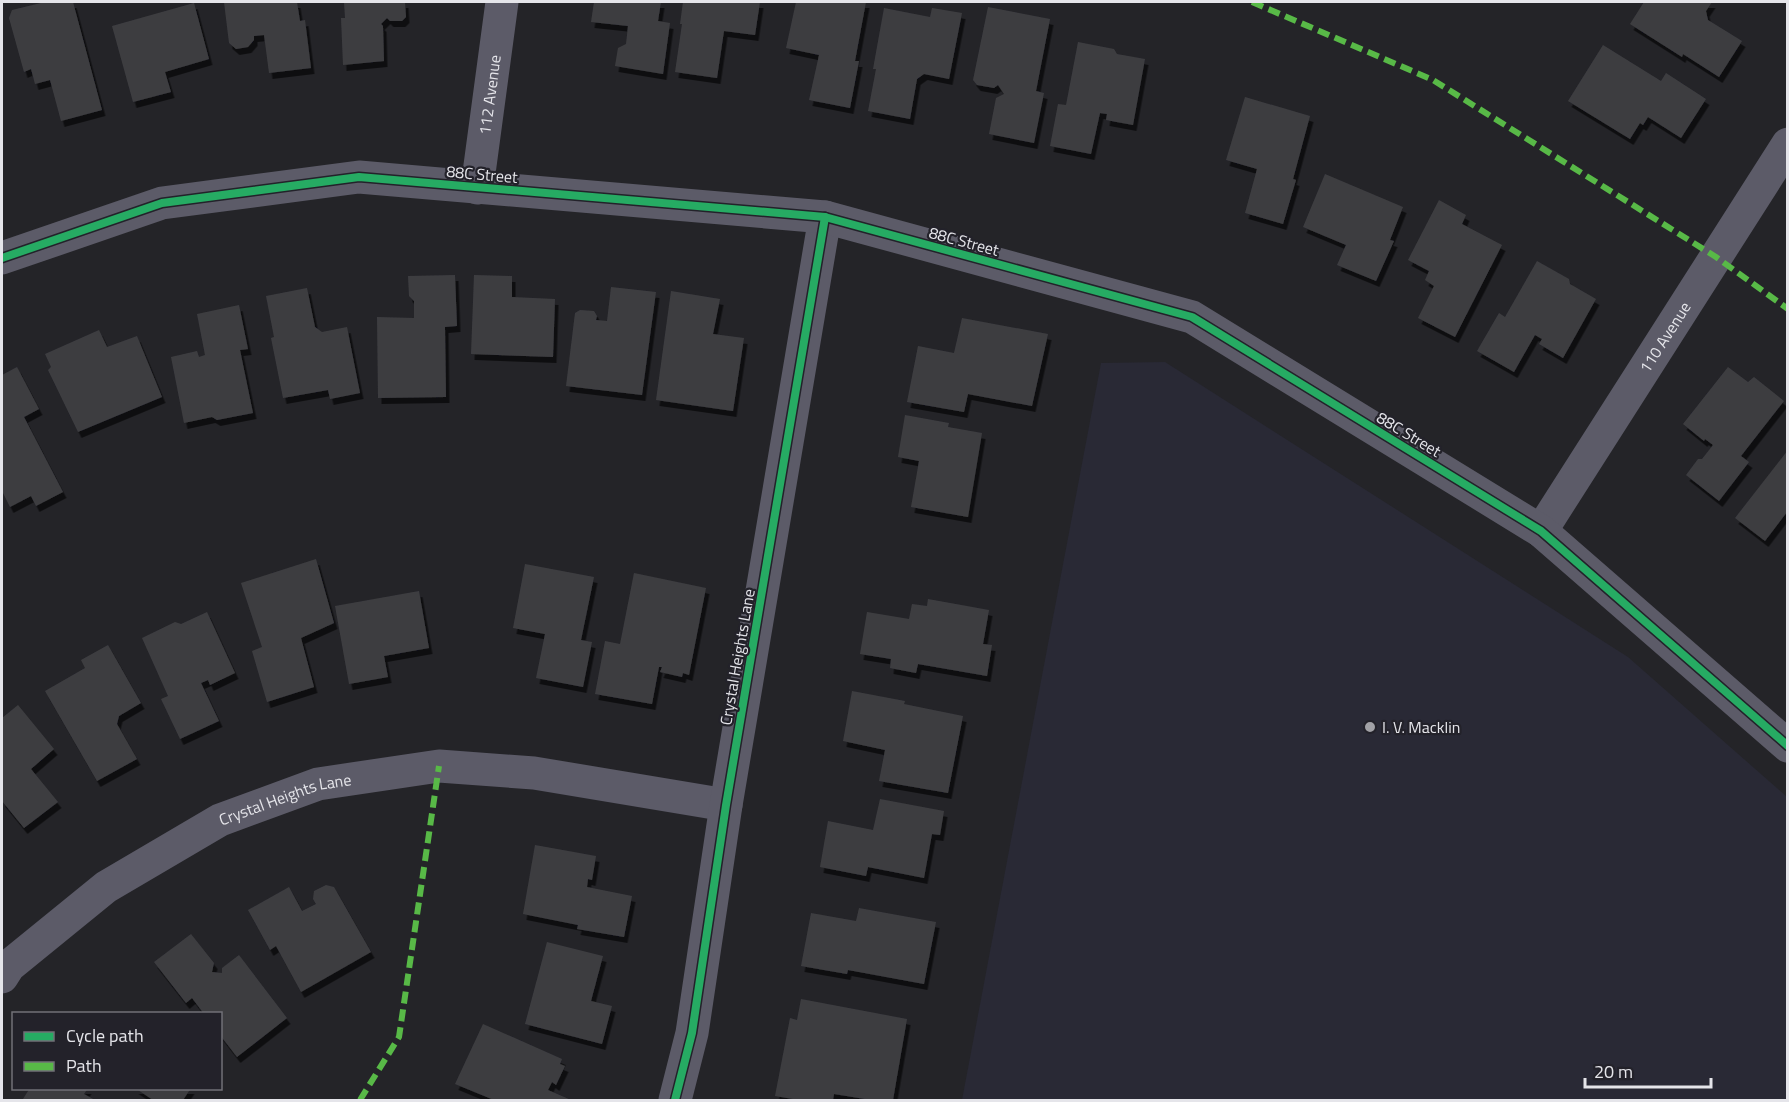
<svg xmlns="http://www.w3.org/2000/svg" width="1789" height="1102" viewBox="0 0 1789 1102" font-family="'Titillium Web',sans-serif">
	<defs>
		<filter id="shadow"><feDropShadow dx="3.5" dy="6" stdDeviation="0" flood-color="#0009"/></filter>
	</defs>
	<rect width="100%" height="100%" fill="#242428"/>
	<!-- built -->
	<path fill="#292935" d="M1165,362l463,295 159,140v303h-825l139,-737z"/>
	<!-- building -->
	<g fill="#3d3d41" filter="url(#shadow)">
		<path d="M45,2h28l29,108 -41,11 -11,-41 -15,4 -4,-15 -7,3 -15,-54 3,-8z"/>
		<path d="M224,2h73l3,19 5,-1 6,48 -42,5 -5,-38 -10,1v4l-6,7 -12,2 -7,-6z"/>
		<path d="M344,2h61l1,15 -4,4h-12l-3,-3 -6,6 2,2 1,35 -41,4 -2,-47h4z"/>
		<path d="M594,2h67l-3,19 12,2 -7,51 -48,-8 3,-18 8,-4 2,-18 -37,-4z"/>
		<path d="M683,2h77l-5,33 -31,-4 -7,47 -42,-6 7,-48h-2z"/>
		<path d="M796,2h70l-11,59h4l-9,47 -41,-8 10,-45 -33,-7z"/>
		<path d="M1644,2h68l-6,9 2,9 34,21 -23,36 -36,-23 -1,3 -52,-33z"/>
		<path d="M194,3l15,56 -44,13 6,20 -38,10 -21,-76z"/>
		<path d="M988,7l62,12 -14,72 8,2 -10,50 -45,-9 7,-36 8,-4 -6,-9 -4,3 -17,-3 -4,-5z"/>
		<path d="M884,8l46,9 2,-9 30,5 -13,66 -25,-5 -7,5 -7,40 -42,-8 8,-42h-3z"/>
		<path d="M1078,42l36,7 3,5 28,5 -12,66 -27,-5 1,-6 -7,-1 -9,41 -41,-8 8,-42 8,1z"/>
		<path d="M1603,45l58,36 5,-8 40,26 -25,39 -33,-21 -5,8 -3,-2 -10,16 -62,-38z"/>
		<path d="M1245,97l65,19 -17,63 3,1 -13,44 -38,-11 12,-44 -31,-9z"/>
		<path d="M1325,174l78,33 -13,33 4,1 -18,40 -39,-16 9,-20 -43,-18z"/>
		<path d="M1439,200l27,15 -4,9 40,21 -47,92 -37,-19 16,-32 -9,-6 4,-9 -21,-11z"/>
		<path d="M1537,261l32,18 1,5 26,15 -33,59 -24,-14 3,-5 -7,-4 -21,37 -37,-21 22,-38 6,4z"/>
		<path d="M455,275l2,51 -12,1 1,70 -68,1 -1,-81 37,1v-17l-5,-5 -1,-20z"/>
		<path d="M474,275l38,1v21l43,2 -2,58 -82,-3z"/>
		<path d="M611,287l45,5 -14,103 -76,-9 9,-73 5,-3 14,1 3,5 -1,4 11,1z"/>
		<path d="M307,288l8,39 7,5 25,-5 13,66 -30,6 -2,-9 -45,8 -12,-60 3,-1 -8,-41z"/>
		<path d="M671,291l49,8 -7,35 31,4 -11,73 -77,-11z"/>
		<path d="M239,305l9,44 -8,1 13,63 -36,7 -5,-3 -28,6 -13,-66 26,-6 2,6 6,-2 -8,-41z"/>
		<path d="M962,318l86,16 -16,72 -64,-12 -4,18 -57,-10 11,-56 36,7z"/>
		<path d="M99,330l8,17 30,-11 25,61 -84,35 -30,-62 3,-3 -6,-13z"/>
		<path d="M17,367l22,42 -15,8 39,75 -27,14 -5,-10 -21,11 -8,-16v-116z"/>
		<path d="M1728,367l20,15 6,-5 30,24 -43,55 8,6 -30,39 -33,-26 12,-16h4l11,-14 -8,-6 -1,2 -21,-17z"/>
		<path d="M905,415l44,8 -1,4 34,6 -14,84 -57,-10 8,-46 -21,-4z"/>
		<path d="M1788,450l-1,62 -22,29 -30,-23z"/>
		<path d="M316,559l18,64 -33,15 13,49 -47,15 -15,-51 10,-4 -21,-64z"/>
		<path d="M525,564l69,13 -13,63 11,2 -9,45 -47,-9 9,-44 -32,-6z"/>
		<path d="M634,573l72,15 -17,87 -6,-2 -1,4 -22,-5 2,-5h-3l-7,37 -57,-10 10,-53 15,3z"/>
		<path d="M419,591l10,57 -45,8 4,21 -39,7 -14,-78z"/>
		<path d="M928,599l61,11 -6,34 9,1 -5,31 -69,-12 -2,9 -26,-5 1,-9 -31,-5 7,-42 42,7 3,-15 15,2z"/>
		<path d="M207,612l28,61 -25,12 -2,-5 -7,3 18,38 -39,18 -19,-40 7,-3 -26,-58 33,-16 6,2z"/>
		<path d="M108,645l33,58 -22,13 -2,8 20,35 -40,22 -52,-90 40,-23 -4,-8z"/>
		<path d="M852,691l53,10 -1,3 59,12 -15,77 -69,-12 6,-31 -42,-9z"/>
		<path d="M18,705l36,44 -23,20 27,33 -34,26 -22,-27v-83z"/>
		<path d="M880,799l64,12 -4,24 -8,-1 -8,44 -56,-11 -2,9 -46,-9 8,-46 45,9z"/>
		<path d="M535,845l61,11 -4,24 -4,-1 -1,8 45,9 -8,41 -47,-8 1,-4 -55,-11z"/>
		<path d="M326,885l8,2 37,65 -70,40 -25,-46 -6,4 -22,-40 41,-23 13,24 14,-7 -3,-5 1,-8z"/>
		<path d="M859,908l77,14 -12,62 -76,-14 -1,4 -46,-8 10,-53 45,8z"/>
		<path d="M191,934l23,29 -2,9 10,1v-5l17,-13 48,63 -50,39 -17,-22v-21h-16l-12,-16 -6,5 -32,-41z"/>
		<path d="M547,942l56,14 -12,45 21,5 -10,38 -77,-20z"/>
		<path d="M801,999l106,20 -14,81h-22l-37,-6 -1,6h-34l-24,-4 15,-78 7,2z"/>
		<path d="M483,1024l79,35 -2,5 5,2 -9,19 -4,-3 -4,8 23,10h-77l-39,-16z"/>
		<path d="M30,1088h58l-4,6 11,6h-69l-3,-1z"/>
		<path d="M135,1088h56l-8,12h-30z"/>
	</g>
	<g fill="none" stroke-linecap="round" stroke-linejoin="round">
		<!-- minor -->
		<g stroke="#5c5b68" stroke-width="33">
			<path id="s1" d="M1541,531l247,-387"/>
			<path id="s2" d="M2,977l7,-11 97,-79 114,-67 98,-36 121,-18 95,7 192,32"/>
			<path d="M675,1100l17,-67 34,-228 99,-588"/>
		</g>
		<!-- tertiary -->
		<g stroke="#5c5b68" stroke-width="33">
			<path id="s3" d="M477,188l25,-186"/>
			<path d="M2,258l160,-55 197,-26 466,40 367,100 349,214 247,215"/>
		</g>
		<!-- quiet -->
		<g stroke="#58b947" stroke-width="6" stroke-dasharray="12 6" stroke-linecap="butt">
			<path d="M1252,2l181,78 283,177 72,52"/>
			<path d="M360,1100l39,-63 40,-271"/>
		</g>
		<defs>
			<g id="cycleway">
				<path d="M2,258l160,-55 197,-26 466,40 367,100 349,214 247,215"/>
				<path d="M675,1100l17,-67 34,-228 99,-588"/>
			</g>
		</defs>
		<!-- cycleway casing -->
		<use href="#cycleway" stroke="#23222a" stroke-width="11"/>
		<!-- cycleway -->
		<use href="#cycleway" stroke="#26ab63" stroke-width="8"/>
	</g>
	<!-- markers -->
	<circle fill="#a1a1a6" stroke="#23222a" stroke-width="2" cx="1370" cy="727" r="6"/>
	<g text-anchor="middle" stroke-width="4.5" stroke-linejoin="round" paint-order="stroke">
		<!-- street labels -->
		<g font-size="16" fill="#e5e5ea" stroke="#23222a">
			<text dy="6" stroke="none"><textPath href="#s3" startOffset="94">112 Avenue</textPath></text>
			<text transform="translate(482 174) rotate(5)" y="6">88C Street</text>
			<text transform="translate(964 241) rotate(15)" y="6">88C Street</text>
			<text dy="6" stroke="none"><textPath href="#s1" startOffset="230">110 Avenue</textPath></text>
			<text transform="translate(1409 434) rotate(31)" y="6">88C Street</text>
			<text transform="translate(737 657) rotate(-80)" y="6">Crystal Heights Lane</text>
			<text dy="6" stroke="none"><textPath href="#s2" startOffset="339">Crystal Heights Lane</textPath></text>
		</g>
		<!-- poi labels -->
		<g font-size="16" fill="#e5e5ea" stroke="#23222a" text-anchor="start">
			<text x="1382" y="733">I. V. Macklin</text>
		</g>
	</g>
	<!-- border -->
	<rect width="1789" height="1102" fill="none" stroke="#e5e5ea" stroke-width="6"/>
	<!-- legend -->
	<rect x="12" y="1012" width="210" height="78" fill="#23222a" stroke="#717077" stroke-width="1.5"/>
	<rect x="24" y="1032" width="30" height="9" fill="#26ab63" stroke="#717077" stroke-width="1.5"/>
	<text x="66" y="1042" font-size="18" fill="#e5e5ea">Cycle path</text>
	<rect x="24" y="1062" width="30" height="9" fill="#58b947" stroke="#717077" stroke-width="1.5"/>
	<text x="66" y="1072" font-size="18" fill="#e5e5ea">Path</text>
	<!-- scale -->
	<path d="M1585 1078v9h126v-9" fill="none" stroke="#e5e5ea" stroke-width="3"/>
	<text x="1594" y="1078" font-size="18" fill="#e5e5ea" stroke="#23222a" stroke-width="4.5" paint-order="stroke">20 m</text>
</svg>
